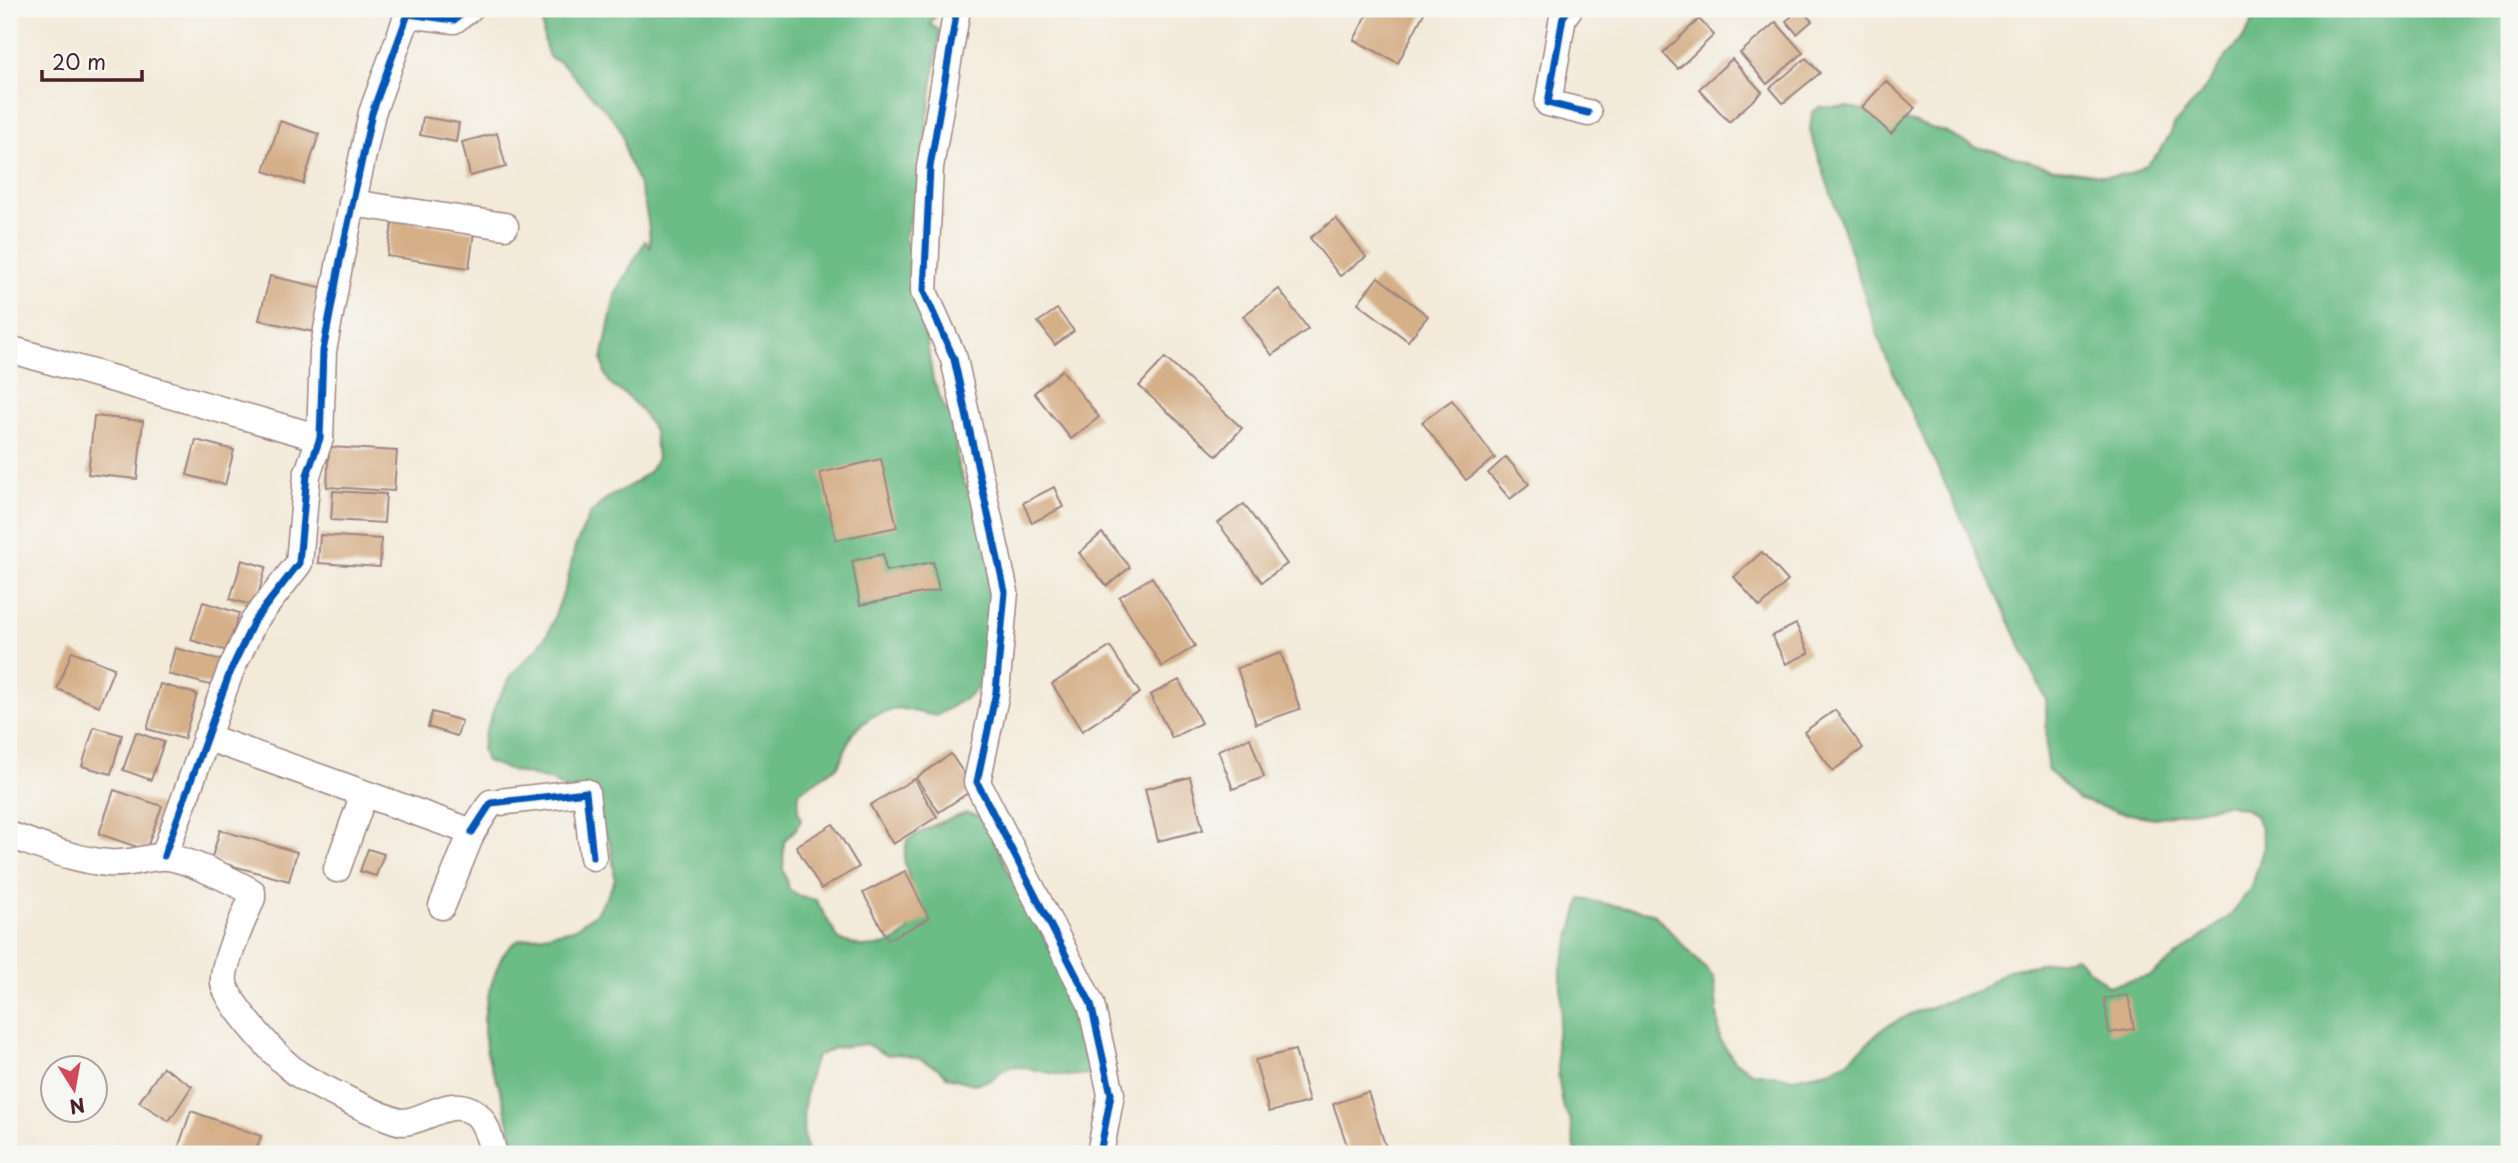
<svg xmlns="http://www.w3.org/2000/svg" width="2518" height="1163" viewBox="0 0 2518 1163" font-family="'Playpen Sans',sans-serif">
	<rect width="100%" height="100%" fill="#f6f6f2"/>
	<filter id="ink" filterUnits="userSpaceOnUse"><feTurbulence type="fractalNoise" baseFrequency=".0143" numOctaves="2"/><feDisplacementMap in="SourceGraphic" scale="14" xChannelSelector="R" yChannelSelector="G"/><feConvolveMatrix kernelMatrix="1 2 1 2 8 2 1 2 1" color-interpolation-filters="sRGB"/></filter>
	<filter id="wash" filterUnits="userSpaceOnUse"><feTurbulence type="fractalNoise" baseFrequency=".00686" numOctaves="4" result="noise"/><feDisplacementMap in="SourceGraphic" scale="28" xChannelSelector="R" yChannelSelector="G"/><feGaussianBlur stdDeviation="1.57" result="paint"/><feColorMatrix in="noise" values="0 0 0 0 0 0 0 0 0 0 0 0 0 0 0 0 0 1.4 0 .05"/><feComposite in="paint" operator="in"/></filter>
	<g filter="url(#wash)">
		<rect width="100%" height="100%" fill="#f3ead9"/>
		<!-- forest -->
		<g fill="#6cbc86" stroke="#5b6e58" stroke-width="2">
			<path d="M545,9h395l-10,15 10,7 -24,172 -12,35 8,14 21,128 11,27 9,9 5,50 7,19 6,4 22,55 -1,55 -3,15 2,15 -6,46 -4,10 -15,13 -30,18 -38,-8 -27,9 -18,15 -15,34 -39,26 -1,18 3,10 -5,9 -12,12 -1,28 6,20 11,7 16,4 23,40 25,7 12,-1 16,-3 16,-11 5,-10 -1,-35 -8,-27 3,-20 29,-16 30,-11 13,3 9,10 19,43 16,26 58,116 14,61 -3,2 -25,2 -53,-10 -13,5 -10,9 -17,4 -26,-7 -10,-9 -18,-9 -22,-5 -12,1 -20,-11 -32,4 -18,9c-11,29 -18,67 -8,97h-293c-4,-19 -7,-39 -13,-58 -3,-13 -10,-24 -13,-36 -9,-30 -5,-57 6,-86 5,-15 9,-25 24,-34l55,-11 21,-15 12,-17 8,-18 -4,-34 -6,-13 -22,-32 -33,-20 -38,-9 -26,-10 -4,-11 2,-13 12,-34 17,-30 24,-24 12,-18 18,-48 8,-36 15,-33 16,-15 30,-17 15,-12 6,-12 -3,-27 -13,-21 -14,-14 -16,-11 -6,-11 -3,-14 13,-65 30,-54 5,6c0,-26 -6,-50 -16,-75 -2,-5 -6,-9 -7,-14 -4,-11 -1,-21 -8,-31 -9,-14 -22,-25 -33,-37 -11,-11 -20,-28 -36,-32 -7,-13 -9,-35 -5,-49z"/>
			<path d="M2260,9h249v1145h-933l-6,-35 -6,-9 -5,-28 -3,-42 5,-29v-42l20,-70 72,14 61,65 6,63 16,21 16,10 41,6 36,-7 18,-9 38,-35 28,-14 64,-22 31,-21 68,-13 31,29 43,-10 81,-61 21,-29 12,-40 -4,-21 -5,-9 -9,-7 -19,-5 -72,14 -38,-6 -39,-13 -31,-30 -1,-69 -162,-347 -74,-222 2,-19 8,-5h28l65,15 34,11 27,14 18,3 59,18 59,8 20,-2 18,-10 12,-13 10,-16 4,-10 26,-29 25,-38 17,-18z"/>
		</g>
		<g id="blocks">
			<!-- building -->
			<g fill="#d5af88">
				<path d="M1370,9h50l5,2 -27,52 -44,-23z"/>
				<path d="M1800,9l12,12 -15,13 -11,-13z"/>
				<path d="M1699,19l15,16 -36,34 -15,-16z"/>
				<path d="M1776,22l27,31 -36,31 -27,-31z"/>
				<path d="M1806,58l14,15 -37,30 -13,-15z"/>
				<path d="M1732,59l30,33 -33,30 -30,-33z"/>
				<path d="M1886,81l29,27 -24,26 -29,-27z"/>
				<path d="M423,117l36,6 -3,19 -36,-7z"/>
				<path d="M280,121l39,13 -16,50 -39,-13z"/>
				<path d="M497,133l9,34 -36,9 -8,-34z"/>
				<path d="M1336,218l30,39 -26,19 -30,-38z"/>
				<path d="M393,219l81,13 -5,36 -82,-12z"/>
				<path d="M270,276l59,13 -11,44 -59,-13z"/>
				<path d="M1378,277l50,39 -20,25 -50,-38z"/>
				<path d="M1279,289l29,40 -36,26 -29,-39z"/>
				<path d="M1057,309l17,22 -19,14 -17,-23z"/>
				<path d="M1165,358l77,70 -25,28 -78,-70z"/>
				<path d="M1062,370l37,47 -28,22 -37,-46z"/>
				<path d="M1452,400l43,58 -29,22 -44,-58z"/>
				<path d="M94,416l49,5 -6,58 -49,-5z"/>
				<path d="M196,440l38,10 -9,35 -38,-10z"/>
				<path d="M329,447l68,4 -3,40 -67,-4z"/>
				<path d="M1506,457l23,27 -19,15 -22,-26z"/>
				<path d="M881,459l16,68 -61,13 -16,-67z"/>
				<path d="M1054,487l9,20 -31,16 -9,-20z"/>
				<path d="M333,491l53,3 -2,29 -53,-3z"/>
				<path d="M1244,504l43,60 -25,18 -44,-59z"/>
				<path d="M1102,533l28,34 -23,19 -28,-33z"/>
				<path d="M320,535l61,4 -1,28 -62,-4z"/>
				<path d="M1762,552l26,29 -28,26 -26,-30z"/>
				<path d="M883,554l3,17 47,-9 6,28 -79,15 -8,-44z"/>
				<path d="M242,560l24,7 -11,39 -25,-7z"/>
				<path d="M1152,577l43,69 -33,21 -43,-70z"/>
				<path d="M203,602l36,11 -12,38 -36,-11z"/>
				<path d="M1796,624l13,29 -23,11 -14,-28z"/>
				<path d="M1110,647l30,46 -58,38 -30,-47z"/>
				<path d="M175,648l46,12 -7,26 -46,-12z"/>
				<path d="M72,651l42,17 -15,38 -42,-17z"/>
				<path d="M1281,653l19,56 -44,15 -19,-56z"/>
				<path d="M1179,680l22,43 -29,15 -22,-43z"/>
				<path d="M160,684l37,10 -13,45 -37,-10z"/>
				<path d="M1835,710l28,38 -30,23 -29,-39z"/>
				<path d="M432,712l30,9 -5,15 -29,-9z"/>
				<path d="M94,727l28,8 -11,39 -29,-8z"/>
				<path d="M136,732l28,10 -13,38 -28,-10z"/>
				<path d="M1250,738l14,39 -31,12 -15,-39z"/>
				<path d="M951,754l23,35 -35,23 -23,-34z"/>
				<path d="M1190,777l13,53 -45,11 -13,-52z"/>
				<path d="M914,779l23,38 -44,27 -23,-39z"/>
				<path d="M114,790l48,16 -16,44 -47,-16z"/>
				<path d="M833,824l26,43 -38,22 -25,-43z"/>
				<path d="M220,830l77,22 -8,29 -78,-21z"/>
				<path d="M368,849l16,5 -8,22 -16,-5z"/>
				<path d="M905,871l24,47 -41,22 -25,-47z"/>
				<path d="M2128,995l6,34 -25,4 -5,-35z"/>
				<path d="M1295,1050l14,52 -40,10 -14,-52z"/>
				<path d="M163,1067l29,19 -23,35 -30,-19z"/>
				<path d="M1368,1092l20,62h-38l-17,-50z"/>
				<path d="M191,1111l70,25 -6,18h-79z"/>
			</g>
		</g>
	</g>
	<g filter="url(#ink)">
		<use href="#blocks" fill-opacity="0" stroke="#9e8482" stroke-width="2"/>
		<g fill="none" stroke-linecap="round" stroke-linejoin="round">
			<defs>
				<g id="minor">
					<path d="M957,9l-27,158 -6,125 30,67 51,233 -9,100 -19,90 114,222 20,90 -11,60"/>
					<path d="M1569,9l-6,8 -15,86 40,10"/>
					<path d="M352,203l153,23"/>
					<path d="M9,349l311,89"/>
					<path d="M206,737l266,95 -30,74"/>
					<path d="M472,832l19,-29 95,-11 7,65"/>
					<path d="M9,835c32,11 65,25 99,28 22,2 33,-5 53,-6 18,-2 74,25 91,35v6c-7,18 -31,67 -28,85 4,21 54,76 73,90 12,9 93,49 106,49 24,-1 46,-26 71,-10 12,8 16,29 20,42"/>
					<path d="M164,856l66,-184 24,-51 45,-58 8,-88 13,-37 3,-87 17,-90 32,-148 36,-99 46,6 15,-11"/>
					<path d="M337,869l27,-75"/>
				</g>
			</defs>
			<!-- minor casing -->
			<use href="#minor" stroke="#9e8482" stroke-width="29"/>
			<!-- minor -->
			<use href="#minor" stroke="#fff" stroke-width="26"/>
			<defs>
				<g id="cycleway">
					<path d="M957,9l-27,158 -6,125 30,67 51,233 -9,100 -19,90 114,222 20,90 -11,60"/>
					<path d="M1569,9l-6,8 -15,86 40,10"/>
					<path d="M472,832l19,-29 95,-11 7,65"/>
					<path d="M164,856l66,-184 24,-51 45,-58 8,-88 13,-37 3,-87 17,-90 32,-148 36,-99 46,6 15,-11"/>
				</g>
			</defs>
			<!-- cycleway casing -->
			<use href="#cycleway" stroke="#f6f6f2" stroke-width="11"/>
			<!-- cycleway -->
			<use href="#cycleway" stroke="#0057b8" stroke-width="7"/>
		</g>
	</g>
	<!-- margin -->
	<rect width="2518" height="1163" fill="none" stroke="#f6f6f2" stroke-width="35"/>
	<!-- north arrow -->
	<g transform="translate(74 1089) rotate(169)"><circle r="33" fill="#f6f6f2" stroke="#b1a0a2" stroke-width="2"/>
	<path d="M0-5L12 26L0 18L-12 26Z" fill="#d1495b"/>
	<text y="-10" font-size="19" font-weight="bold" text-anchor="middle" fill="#4a1f2b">N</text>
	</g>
	<!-- scale -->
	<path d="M42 70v10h100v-10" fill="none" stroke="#4a1f2b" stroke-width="3.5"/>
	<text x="52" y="70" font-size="21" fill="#4a1f2b" stroke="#f6f6f2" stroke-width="5" paint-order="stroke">20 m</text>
</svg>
